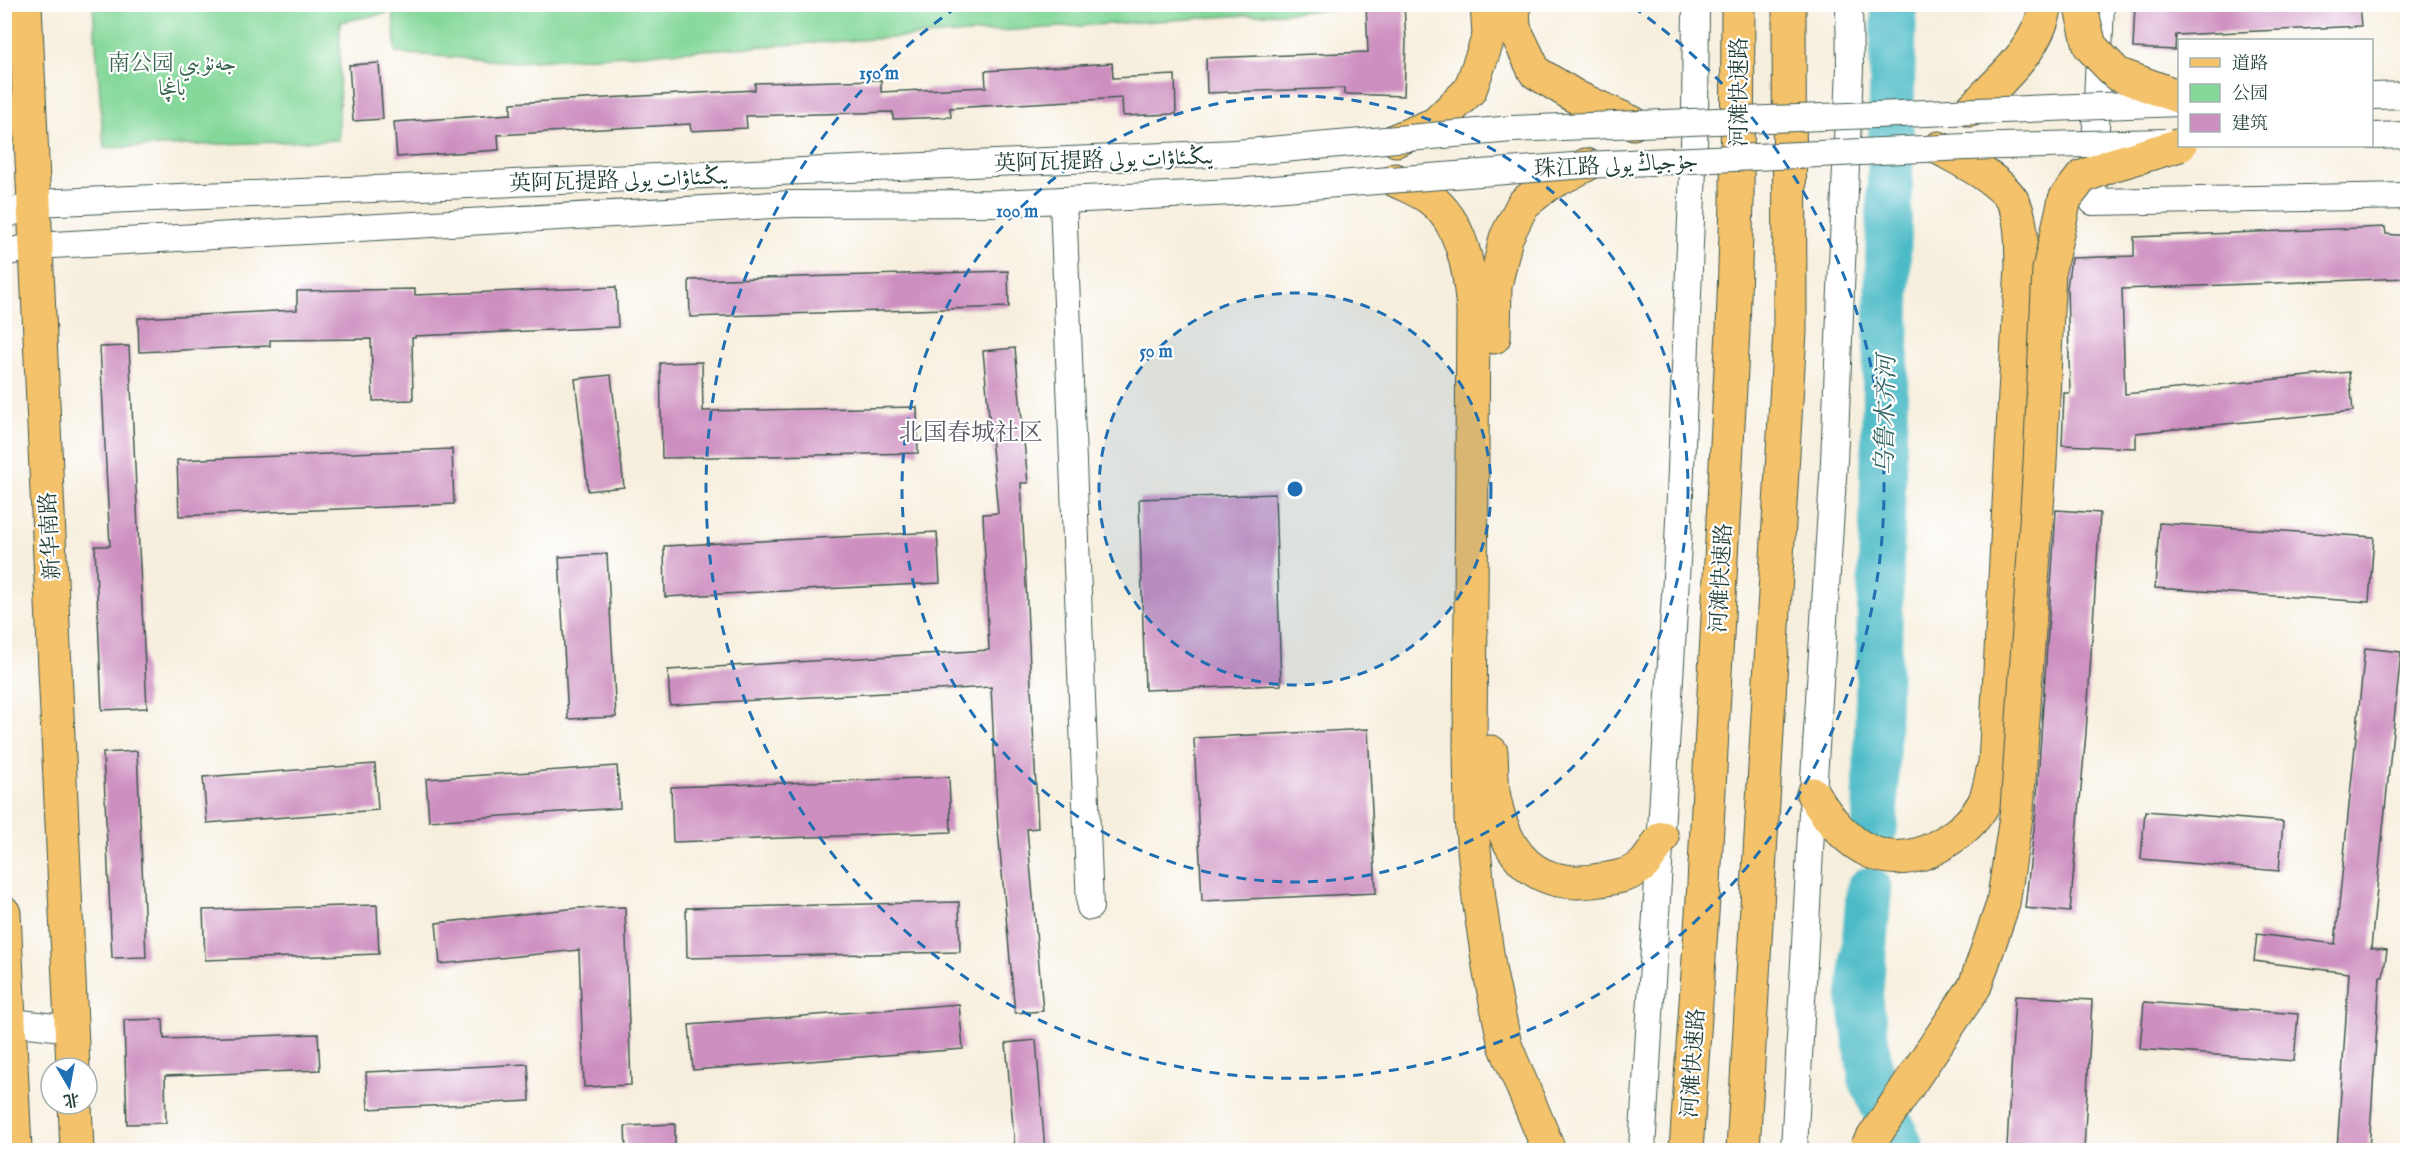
<svg xmlns="http://www.w3.org/2000/svg" width="2412" height="1155" viewBox="0 0 2412 1155" font-family="'IM FELL English',Amiri,'Noto Serif SC',serif">
	<rect width="100%" height="100%" fill="#fff"/>
	<filter id="ink" filterUnits="userSpaceOnUse"><feTurbulence type="fractalNoise" baseFrequency=".0167" numOctaves="2"/><feDisplacementMap in="SourceGraphic" scale="12" xChannelSelector="R" yChannelSelector="G"/><feConvolveMatrix kernelMatrix="1 2 1 2 8 2 1 2 1" color-interpolation-filters="sRGB"/></filter>
	<filter id="wash" filterUnits="userSpaceOnUse"><feTurbulence type="fractalNoise" baseFrequency=".008" numOctaves="4" result="noise"/><feDisplacementMap in="SourceGraphic" scale="24" xChannelSelector="R" yChannelSelector="G"/><feGaussianBlur stdDeviation="1.35" result="paint"/><feColorMatrix in="noise" values="0 0 0 0 0 0 0 0 0 0 0 0 0 0 0 0 0 1.4 0 .05"/><feComposite in="paint" operator="in"/></filter>
	<g filter="url(#wash)">
		<rect width="100%" height="100%" fill="#f7efde"/>
		<!-- green -->
		<path fill="#84d89a" stroke="#528a67" stroke-width="1.5" d="M1420,4l-904,58 -120,-9 -3,-41 -53,10 -1,118 -235,8 -11,-143z"/>
		<g fill="none" stroke-linecap="round" stroke-linejoin="round">
			<!-- river -->
			<g stroke="#4dbbc7" stroke-width="46">
				<path d="M1875,826l19,-822"/>
				<path d="M1869,890l-9,106 11,82 31,72"/>
			</g>
		</g>
		<g id="blocks">
			<!-- building -->
			<g fill="#cd8fc0">
				<path d="M1366,4h38l2,38 -2,54 -60,-2v-6l-137,5 -1,-35 162,-6z"/>
				<path d="M2135,4h224l2,22 -185,9 -1,15 -42,-2z"/>
				<path d="M379,63l4,56 -30,2 -4,-56z"/>
				<path d="M1112,63l1,15 62,-3 1,39 -53,2 -1,-18 -172,10 1,9 -58,2v-7l-147,4 1,12 -56,3 -1,-7 -192,11 1,15 -102,7 -3,-35 117,-8v-11l244,-13v-7l126,-3v12l105,-5 -1,-16z"/>
				<path d="M2385,227l1,7 22,2v42l-286,11 3,105 224,-22 4,39 -217,22v15l-74,-3 2,-52h6l-3,-105 4,-30 63,-2v-19z"/>
				<path d="M1008,271l1,36 -319,10 -1,-37z"/>
				<path d="M616,287l2,40 -203,9v2h-3l1,62 -40,1 -2,-62 -101,1v6l-131,6 -1,-34 159,-8v-19l118,-2v6z"/>
				<path d="M129,346l18,362 -45,2 -7,-164h15l-10,-199z"/>
				<path d="M1015,348l13,135h-7l17,345 -11,1 16,182 -28,2 -17,-183 -7,-143 -321,18 -2,-35 321,-20 -6,-136 15,-1 -15,-162z"/>
				<path d="M702,362l1,49 214,-4 1,46 -256,5 -2,-95z"/>
				<path d="M611,375l13,112 -36,4 -13,-112z"/>
				<path d="M452,449l2,55 -275,12 -2,-56z"/>
				<path d="M1275,494l6,191 -136,5 -6,-191z"/>
				<path d="M2056,510l44,3 -14,220 -16,179 -45,-4 11,-97z"/>
				<path d="M2159,523l215,14 -5,65 -214,-14z"/>
				<path d="M937,532l3,51 -275,14 -1,-51z"/>
				<path d="M607,554l9,163 -48,2 -9,-162z"/>
				<path d="M2365,648l36,4 -30,296 16,2 -4,27h-3l-11,173h-32l12,-177 -95,-12 3,-27 78,10z"/>
				<path d="M1368,729l8,164 -174,8 -8,-163z"/>
				<path d="M137,751l9,206 -34,1 -9,-205z"/>
				<path d="M375,764l3,46 -171,13 -4,-46z"/>
				<path d="M617,766l3,42 -191,13 -3,-42z"/>
				<path d="M949,777l2,55 -278,10 -2,-55z"/>
				<path d="M2145,811l138,11 -4,49 -138,-12z"/>
				<path d="M959,902l1,50 -273,6 -1,-50z"/>
				<path d="M377,905l2,49 -174,6 -2,-50z"/>
				<path d="M625,907l6,178 -47,2 -5,-137 -139,14 -4,-41 142,-15z"/>
				<path d="M2015,996l77,4 -8,150 -77,-3z"/>
				<path d="M2144,1002l154,12 -4,47 -154,-12z"/>
				<path d="M959,1004l4,45 -270,21 -4,-45z"/>
				<path d="M163,1019l1,20 154,-5 2,36 -155,6 1,47 -39,1 -3,-104z"/>
				<path d="M1036,1040l9,110h-30l-9,-107z"/>
				<path d="M528,1064l2,37 -162,8 -2,-37z"/>
				<path d="M675,1124v26h-49l-1,-24z"/>
			</g>
		</g>
	</g>
	<g filter="url(#ink)">
		<use href="#blocks" fill-opacity="0" stroke="#3f584e" stroke-width="1.5"/>
		<g fill="none" stroke-linecap="round" stroke-linejoin="round">
			<defs>
				<g id="minor">
					<path d="M2101,4l-8,198 315,-6"/>
					<path d="M2372,96l36,-1"/>
					<path d="M2372,136l36,-1"/>
					<path d="M1063,200l27,707"/>
					<path d="M4,216l30,-13 1202,-50"/>
					<path d="M4,253l31,-7 757,-42 204,-1 238,-11"/>
					<path d="M4,1021l67,8"/>
					<path d="M1642,1150l36,-606 17,-425 1,-115"/>
					<path d="M1794,1150l19,-356 21,-332 16,-395 -1,-63"/>
				</g>
				<g id="major">
					<path d="M25,4l48,1064"/>
					<path d="M4,913l11,237"/>
					<path d="M75,1104l2,46"/>
				</g>
				<g id="highway">
					<path d="M1513,4l1,24 21,44 43,26 55,25"/>
					<path d="M1971,110c30,-31 68,-61 75,-106"/>
					<path d="M1396,140l39,-16 35,-34 19,-54 -2,-32"/>
					<path d="M1395,180c10,5 23,10 33,17 35,24 42,75 45,114l-3,434 1,74 8,80 11,74 15,72 44,105"/>
					<path d="M1494,337l1,-51 11,-48 17,-34 24,-19 39,-20"/>
					<path d="M1491,752c1,16 0,34 4,50 12,54 40,86 98,79 16,-2 38,-4 51,-17 7,-7 12,-18 18,-26"/>
					<path d="M1813,794c31,51 74,85 132,48 16,-10 30,-22 39,-39 6,-12 7,-28 11,-40l27,-498c-1,-20 1,-47 -10,-65 -14,-22 -52,-40 -73,-52"/>
					<path d="M1686,1150l18,-266 29,-554 4,-129 1,-197"/>
					<path d="M1743,1150l47,-819 -1,-327"/>
				</g>
			</defs>
			<!-- minor casing -->
			<use href="#minor" stroke="#3f584e" stroke-width="28"/>
			<!-- major casing -->
			<use href="#major" stroke="#3f584e" stroke-width="35"/>
			<!-- highway casing -->
			<use href="#highway" stroke="#3f584e" stroke-width="35"/>
			<!-- minor -->
			<use href="#minor" stroke="#fff" stroke-width="26"/>
			<!-- major -->
			<use href="#major" stroke="#f3c26a" stroke-width="33"/>
			<!-- highway -->
			<use href="#highway" stroke="#f3c26a" stroke-width="33"/>
			<defs>
				<g id="minor-bridge">
					<path d="M1236,153l276,-24 668,-26"/>
					<path d="M1234,192l352,-27 380,-18 199,-5"/>
				</g>
				<g id="highway-bridge">
					<path d="M2080,4l10,42 27,28 63,23"/>
					<path d="M1865,1150l110,-164 28,-82 14,-94 23,-347 9,-194 16,-70 17,-22 30,-12 68,-20"/>
				</g>
			</defs>
			<!-- minor-bridge casing -->
			<use href="#minor-bridge" stroke="#3f584e" stroke-width="28" stroke-linecap="butt"/>
			<!-- highway-bridge casing -->
			<use href="#highway-bridge" stroke="#3f584e" stroke-width="35" stroke-linecap="butt"/>
			<!-- minor-bridge -->
			<use href="#minor-bridge" stroke="#fff" stroke-width="26"/>
			<!-- highway-bridge -->
			<use href="#highway-bridge" stroke="#f3c26a" stroke-width="33"/>
		</g>
	</g>
	<!-- distance rings -->
	<circle cx="1295" cy="489" r="196" fill="#1f6fb2" fill-opacity=".12"/>
	<g fill="none" stroke="#1f6fb2" stroke-width="3" stroke-dasharray="10 8">
		<circle cx="1295" cy="489" r="196"/>
		<circle cx="1295" cy="489" r="393"/>
		<path d="M1633 7A589 589 0 1 1 957 7"/>
	</g>
	<g text-anchor="middle" stroke-width="4.5" stroke-linejoin="round" paint-order="stroke">
		<!-- park labels -->
		<g font-size="22" fill="#38644e" stroke="#fff">
			<text x="172" y="70">南公园 جەنۇبىي<tspan x="172" dy="25">باغچا</tspan></text>
		</g>
		<!-- street labels -->
		<g font-size="22" fill="#1f3d34" stroke="#fff">
			<text transform="translate(1738 92) rotate(-90)" y="8">河滩快速路</text>
			<text transform="translate(1104 159) rotate(-2)" y="8">英阿瓦提路 يىڭىئاۋات يولى</text>
			<text transform="translate(1616 164) rotate(-3)" y="8">珠江路 جۇجياڭ يولى</text>
			<text transform="translate(619 179) rotate(-2)" y="8">英阿瓦提路 يىڭىئاۋات يولى</text>
			<text transform="translate(49 536) rotate(-93)" y="8">新华南路</text>
			<text transform="translate(1720 578) rotate(-87)" y="8">河滩快速路</text>
			<text transform="translate(1692 1063) rotate(-86)" y="8">河滩快速路</text>
		</g>
		<!-- water labels -->
		<g font-size="24" font-style="italic" fill="#2d6360" stroke="#fff">
			<text transform="translate(1885 415) rotate(-89)" y="8">乌鲁木齐河</text>
		</g>
		<!-- neighbourhood labels -->
		<g font-size="24" fill="#5c5a65" stroke="#fff">
			<text x="971" y="440">北国春城社区</text>
		</g>
	</g>
	<circle cx="1295" cy="489" r="9" fill="#1f6fb2" stroke="#fff" stroke-width="3"/>
	<g font-size="18" text-anchor="middle" font-weight="bold" fill="#1f6fb2" stroke="#fff" stroke-width="4.5" stroke-linejoin="round" paint-order="stroke">
		<text x="879" y="79">150 m</text>
		<text x="1017" y="217">100 m</text>
		<text x="1156" y="357">50 m</text>
	</g>
	<!-- margin -->
	<rect width="2412" height="1155" fill="none" stroke="#fff" stroke-width="24"/>
	<!-- legend -->
	<rect x="2178" y="39" width="195" height="108" fill="#ffffff" stroke="#a5b1ae" stroke-width="1.5"/>
	<rect x="2190" y="58" width="30" height="9" fill="#f3c26a" stroke="#a5b1ae" stroke-width="1.5"/>
	<text x="2232" y="69" font-size="18" fill="#1f3d34">道路</text>
	<rect x="2190" y="84" width="30" height="18" fill="#84d89a" stroke="#a5b1ae" stroke-width="1.5"/>
	<text x="2232" y="99" font-size="18" fill="#1f3d34">公园</text>
	<rect x="2190" y="114" width="30" height="18" fill="#cd8fc0" stroke="#a5b1ae" stroke-width="1.5"/>
	<text x="2232" y="129" font-size="18" fill="#1f3d34">建筑</text>
	<!-- north arrow -->
	<g transform="translate(69 1086) rotate(170)"><circle r="28" fill="#ffffff" stroke="#a5b1ae" stroke-width="1.5"/>
	<path d="M0-4.5L10 22L0 15L-10 22Z" fill="#1f6fb2"/>
	<text y="-9" font-size="16" font-weight="bold" text-anchor="middle" fill="#1f3d34">北</text>
	</g>
</svg>
